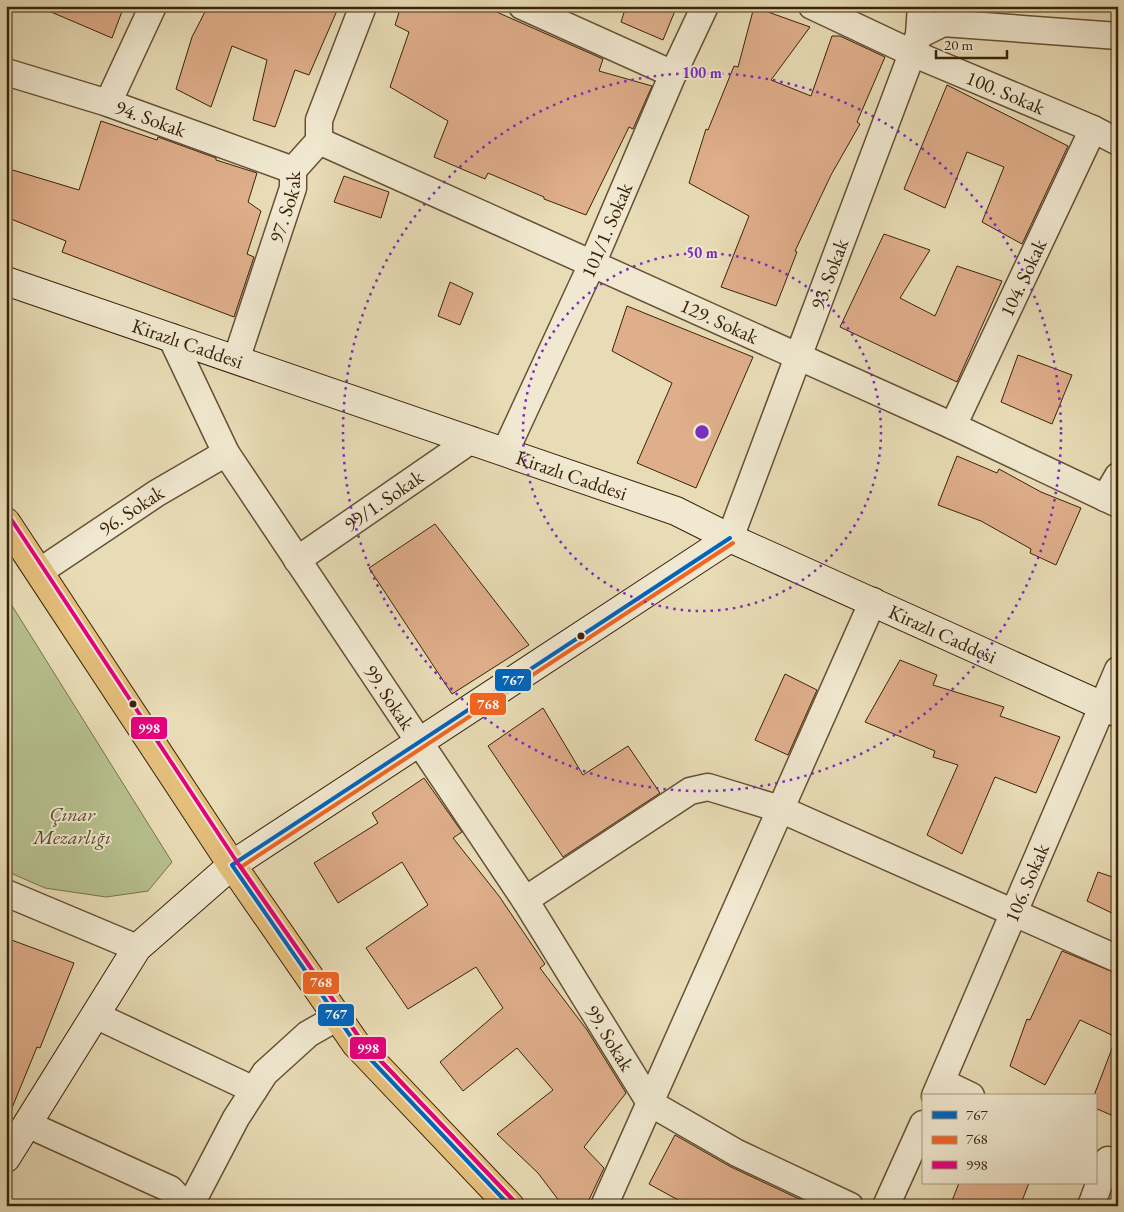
<svg xmlns="http://www.w3.org/2000/svg" width="1124" height="1212" viewBox="0 0 1124 1212" font-family="'EB Garamond',serif">
	<rect width="100%" height="100%" fill="#e8dcb6"/>
	<filter id="stains"><feTurbulence type="fractalNoise" baseFrequency=".004" numOctaves="4"/><feColorMatrix values="0 0 0 0 .2 0 0 0 0 .09 0 0 0 0 .02 0 0 0 .5 -.17"/></filter>
	<radialGradient id="worn" r=".72"><stop offset=".6" stop-color="#630" stop-opacity="0"/><stop offset="1" stop-color="#630" stop-opacity=".3"/></radialGradient>
	<!-- green -->
	<path fill="#b6c08e" stroke="#78724c" d="M6,596l166,266 -24,29 -42,6 -61,-9 -39,-17z"/>
	<!-- building -->
	<g fill="#dfae8b" stroke="#3a2309">
		<path d="M37,6h87l-12,32z"/>
		<path d="M208,6h131l-30,69 -14,-5 -20,57 -22,-7 14,-60 -35,-14 -21,61 -35,-18 16,-52z"/>
		<path d="M401,6h82l120,53 -4,12 53,15 -19,43 -4,-2 -43,88 -42,-16v-2l-56,-24 -3,6 -51,-22 14,-36 -58,-34 19,-55 -14,-7z"/>
		<path d="M626,6h51l-14,34 -42,-18z"/>
		<path d="M754,7l56,20 -39,53 40,16 21,-60h8l45,21 -28,65 3,2 -29,51 -36,76 2,1 -21,54 -55,-19 28,-71 -60,-33 17,-54 2,1 26,-64 4,1z"/>
		<path d="M947,85l121,61 -46,98 -40,-22 22,-55 -37,-15 -22,56 -41,-19z"/>
		<path d="M101,121l56,19 1,-3 58,21v2l41,13 -9,29 13,9 -14,43 7,3 -20,60 -172,-65 4,-11 -60,-24v-49l73,22z"/>
		<path d="M344,176l45,16 -8,26 -47,-16z"/>
		<path d="M884,234l46,16 -30,48 35,18 22,-50 45,15 -45,101 -117,-55z"/>
		<path d="M450,282l23,11 -13,32 -22,-9z"/>
		<path d="M627,306l126,51 -57,131 -59,-25 35,-80 -60,-32z"/>
		<path d="M1018,355l54,20 -20,49 -51,-22z"/>
		<path d="M957,456l40,17 2,-4 42,23 40,16 -25,57 -26,-12 1,-4 -50,-28 -43,-16z"/>
		<path d="M435,524l94,121 -77,49 -83,-126z"/>
		<path d="M900,660l37,15 -4,10 71,22 -4,9 60,21 -24,56 -41,-16 -33,77 -35,-19 31,-70 -25,-8 2,-6 -70,-29z"/>
		<path d="M785,674l32,16 -29,65 -33,-15z"/>
		<path d="M543,708l40,67 45,-29 32,47 -97,64 -75,-111z"/>
		<path d="M424,778l38,54 -9,6 46,58 46,68 -5,4 47,62 39,63 -42,54 20,21 -18,38h-23l-25,-33 -41,-39 56,-44 -36,-42 -54,43 -23,-29 63,-54 -27,-41 -68,42 -42,-61 62,-43 -26,-43 -64,41 -24,-40 64,-40 -6,-10z"/>
		<path d="M1098,872l20,7v37l-31,-15z"/>
		<path d="M6,938l68,25 -34,85 -3,-1 -30,73z"/>
		<path d="M1062,951l56,23v144l-23,-10v-15l21,-55h2l-38,-18 -35,65 -35,-19 17,-47 3,1z"/>
		<path d="M675,1135l56,32 83,39h-125l-40,-22z"/>
		<path d="M959,1183h70l-9,23h-70z"/>
	</g>
	<g fill="none" stroke-linecap="round" stroke-linejoin="round">
		<defs>
			<g id="street">
				<path d="M522,6l151,68"/>
				<path id="s1" d="M812,6l100,47 181,76 25,13"/>
				<path d="M919,35l24,-12 175,13"/>
				<path id="s2" d="M6,72l102,31 185,67"/>
				<path d="M108,103l45,-97"/>
				<path id="s3" d="M319,141l634,285 165,78"/>
				<path id="s4" d="M171,337l55,116 299,447 125,203 87,50 113,53"/>
				<path id="s5" d="M236,360l57,-172v-18l26,-29v-21l44,-114"/>
				<path id="s6" d="M953,426l140,-297"/>
				<path id="s7" d="M505,452l87,-188 81,-190 32,-68"/>
				<path d="M1105,498l13,-22"/>
				<path id="s8" d="M730,538l189,-503 2,-29"/>
				<path id="s9" d="M297,560l174,-120"/>
				<path id="s10" d="M39,572l118,-79 69,-40"/>
				<path d="M6,893l131,55"/>
				<path d="M525,900l165,-109 18,-4 72,22 338,150"/>
				<path d="M95,1015l159,75"/>
				<path d="M942,1082l29,14"/>
				<path id="s11" d="M935,1096l183,-426"/>
				<path d="M27,1124l143,65 16,17"/>
				<path d="M190,1206l46,-88 29,-45 43,-39 30,-17"/>
				<path d="M604,1206l269,-605"/>
				<path d="M886,1206l37,-82"/>
				<path d="M1091,1206l17,-46"/>
			</g>
			<g id="secondary">
				<path id="s12" d="M6,281l670,230 54,27 388,175"/>
				<path d="M6,1158l131,-210 95,-83 498,-327"/>
			</g>
			<path id="primary" d="M6,522l226,343 124,179 154,162"/>
		</defs>
		<!-- street casing -->
		<use href="#street" stroke="#665134" stroke-width="29"/>
		<!-- secondary casing -->
		<use href="#secondary" stroke="#3a2309" stroke-width="30"/>
		<!-- primary casing -->
		<use href="#primary" stroke="#3a2309" stroke-width="30"/>
		<!-- street -->
		<use href="#street" stroke="#f0e8d0" stroke-width="26"/>
		<!-- secondary -->
		<use href="#secondary" stroke="#f0e8d0" stroke-width="28"/>
		<!-- primary -->
		<use href="#primary" stroke="#e4be7b" stroke-width="28"/>
		<defs>
			<path id="bus-1" d="M510,1206l-154,-162 -124,-179 498,-327"/>
			<path id="bus-2" d="M515,1202l-154,-162 -120,-173 492,-324"/>
			<path id="bus-3" d="M11,519l226,343 124,178 154,162"/>
		</defs>
		<!-- bus-1 casing -->
		<use href="#bus-1" stroke="#f0e8d0" stroke-width="8"/>
		<!-- bus-2 casing -->
		<use href="#bus-2" stroke="#f0e8d0" stroke-width="8"/>
		<!-- bus-3 casing -->
		<use href="#bus-3" stroke="#f0e8d0" stroke-width="8"/>
		<!-- bus-1 -->
		<use href="#bus-1" stroke="#0065bd" stroke-width="4"/>
		<!-- bus-2 -->
		<use href="#bus-2" stroke="#f26522" stroke-width="4"/>
		<!-- bus-3 -->
		<use href="#bus-3" stroke="#e5007d" stroke-width="4"/>
	</g>
	<!-- distance rings -->
	<g fill="none" stroke="#7b2cbf" stroke-width="2.5" stroke-dasharray="2.5 5">
		<circle cx="702" cy="432" r="179"/>
		<circle cx="702" cy="432" r="359"/>
	</g>
	<!-- markers -->
	<g fill="#3a2309" stroke="#f0e8d0" stroke-width="2">
		<circle cx="581" cy="636" r="4.5"/>
		<circle cx="133" cy="704" r="4.5"/>
	</g>
	<g text-anchor="middle" stroke-width="4" stroke-linejoin="round" paint-order="stroke">
		<!-- street labels -->
		<g font-size="20" fill="#3a2309" stroke="#f0e8d0">
			<text dy="7" stroke="none"><textPath href="#s1" startOffset="212">100. Sokak</textPath></text>
			<text dy="7" stroke="none"><textPath href="#s2" startOffset="152">94. Sokak</textPath></text>
			<text dy="7" stroke="none"><textPath href="#s5" startOffset="161">97. Sokak</textPath></text>
			<text dy="7" stroke="none"><textPath href="#s7" startOffset="244">101/1. Sokak</textPath></text>
			<text dy="7" stroke="none"><textPath href="#s8" startOffset="282">93. Sokak</textPath></text>
			<text dy="7" stroke="none"><textPath href="#s6" startOffset="164">104. Sokak</textPath></text>
			<text dy="7" stroke="none"><textPath href="#s3" startOffset="439">129. Sokak</textPath></text>
			<text dy="7" stroke="none"><textPath href="#s12" startOffset="192">Kirazlı Caddesi</textPath></text>
			<text dy="7" stroke="none"><textPath href="#s12" startOffset="598">Kirazlı Caddesi</textPath></text>
			<text dy="7" stroke="none"><textPath href="#s9" startOffset="105">99/1. Sokak</textPath></text>
			<text dy="7" stroke="none"><textPath href="#s10" startOffset="111">96. Sokak</textPath></text>
			<text dy="7" stroke="none"><textPath href="#s12" startOffset="1002">Kirazlı Caddesi</textPath></text>
			<text dy="7" stroke="none"><textPath href="#s4" startOffset="422">99. Sokak</textPath></text>
			<text dy="7" stroke="none"><textPath href="#s11" startOffset="232">106. Sokak</textPath></text>
			<text dy="7" stroke="none"><textPath href="#s4" startOffset="828">99. Sokak</textPath></text>
		</g>
		<!-- park labels -->
		<g font-size="20" font-style="italic" fill="#594a2a" stroke="#f0e8d0">
			<text x="72" y="821">Çınar<tspan x="72" dy="23">Mezarlığı</tspan></text>
		</g>
	</g>
	<circle cx="702" cy="432" r="8" fill="#7b2cbf" stroke="#f0e8d0" stroke-width="2.5"/>
	<g font-size="15" text-anchor="middle" font-weight="bold" fill="#7b2cbf" stroke="#f0e8d0" stroke-width="4" stroke-linejoin="round" paint-order="stroke">
		<text x="702" y="78">100 m</text>
		<text x="702" y="258">50 m</text>
	</g>
	<g stroke="#f0e8d0" stroke-width="2">
		<rect x="494" y="668" width="38" height="24" rx="5" fill="#0065bd"/>
		<rect x="469" y="692" width="38" height="24" rx="5" fill="#f26522"/>
		<rect x="130" y="716" width="38" height="24" rx="5" fill="#e5007d"/>
		<rect x="302" y="971" width="38" height="24" rx="5" fill="#f26522"/>
		<rect x="317" y="1003" width="38" height="24" rx="5" fill="#0065bd"/>
		<rect x="349" y="1036" width="38" height="24" rx="5" fill="#e5007d"/>
	</g>
	<g font-size="14" text-anchor="middle" font-weight="bold" fill="#fff">
		<text x="513" y="685">767</text>
		<text x="488" y="709">768</text>
		<text x="149" y="733">998</text>
		<text x="321" y="987">768</text>
		<text x="336" y="1019">767</text>
		<text x="368" y="1053">998</text>
	</g>
	<!-- margin -->
	<rect width="1124" height="1212" fill="none" stroke="#e8dcb6" stroke-width="25"/>
	<rect x="8" y="8" width="1109" height="1197" fill="none" stroke="#3a2309" stroke-width="2.5"/>
	<rect x="12" y="12" width="1099" height="1187" fill="none" stroke="#3a2309"/>
	<!-- legend -->
	<rect x="922" y="1094" width="175" height="90" fill="#f0e8d0" stroke="#a79980"/>
	<rect x="932" y="1111" width="25" height="8" fill="#0065bd" stroke="#a79980"/>
	<text x="966" y="1120" font-size="15" fill="#3a2309">767</text>
	<rect x="932" y="1136" width="25" height="8" fill="#f26522" stroke="#a79980"/>
	<text x="966" y="1144" font-size="15" fill="#3a2309">768</text>
	<rect x="932" y="1161" width="25" height="8" fill="#e5007d" stroke="#a79980"/>
	<text x="966" y="1170" font-size="15" fill="#3a2309">998</text>
	<!-- scale -->
	<path d="M936 50v8h71v-8" fill="none" stroke="#3a2309" stroke-width="2.5"/>
	<text x="944" y="50" font-size="15" fill="#3a2309" stroke="#f0e8d0" stroke-width="4" paint-order="stroke">20 m</text>
	<rect width="100%" height="100%" filter="url(#stains)"/>
	<rect width="100%" height="100%" fill="url(#worn)"/>
</svg>
